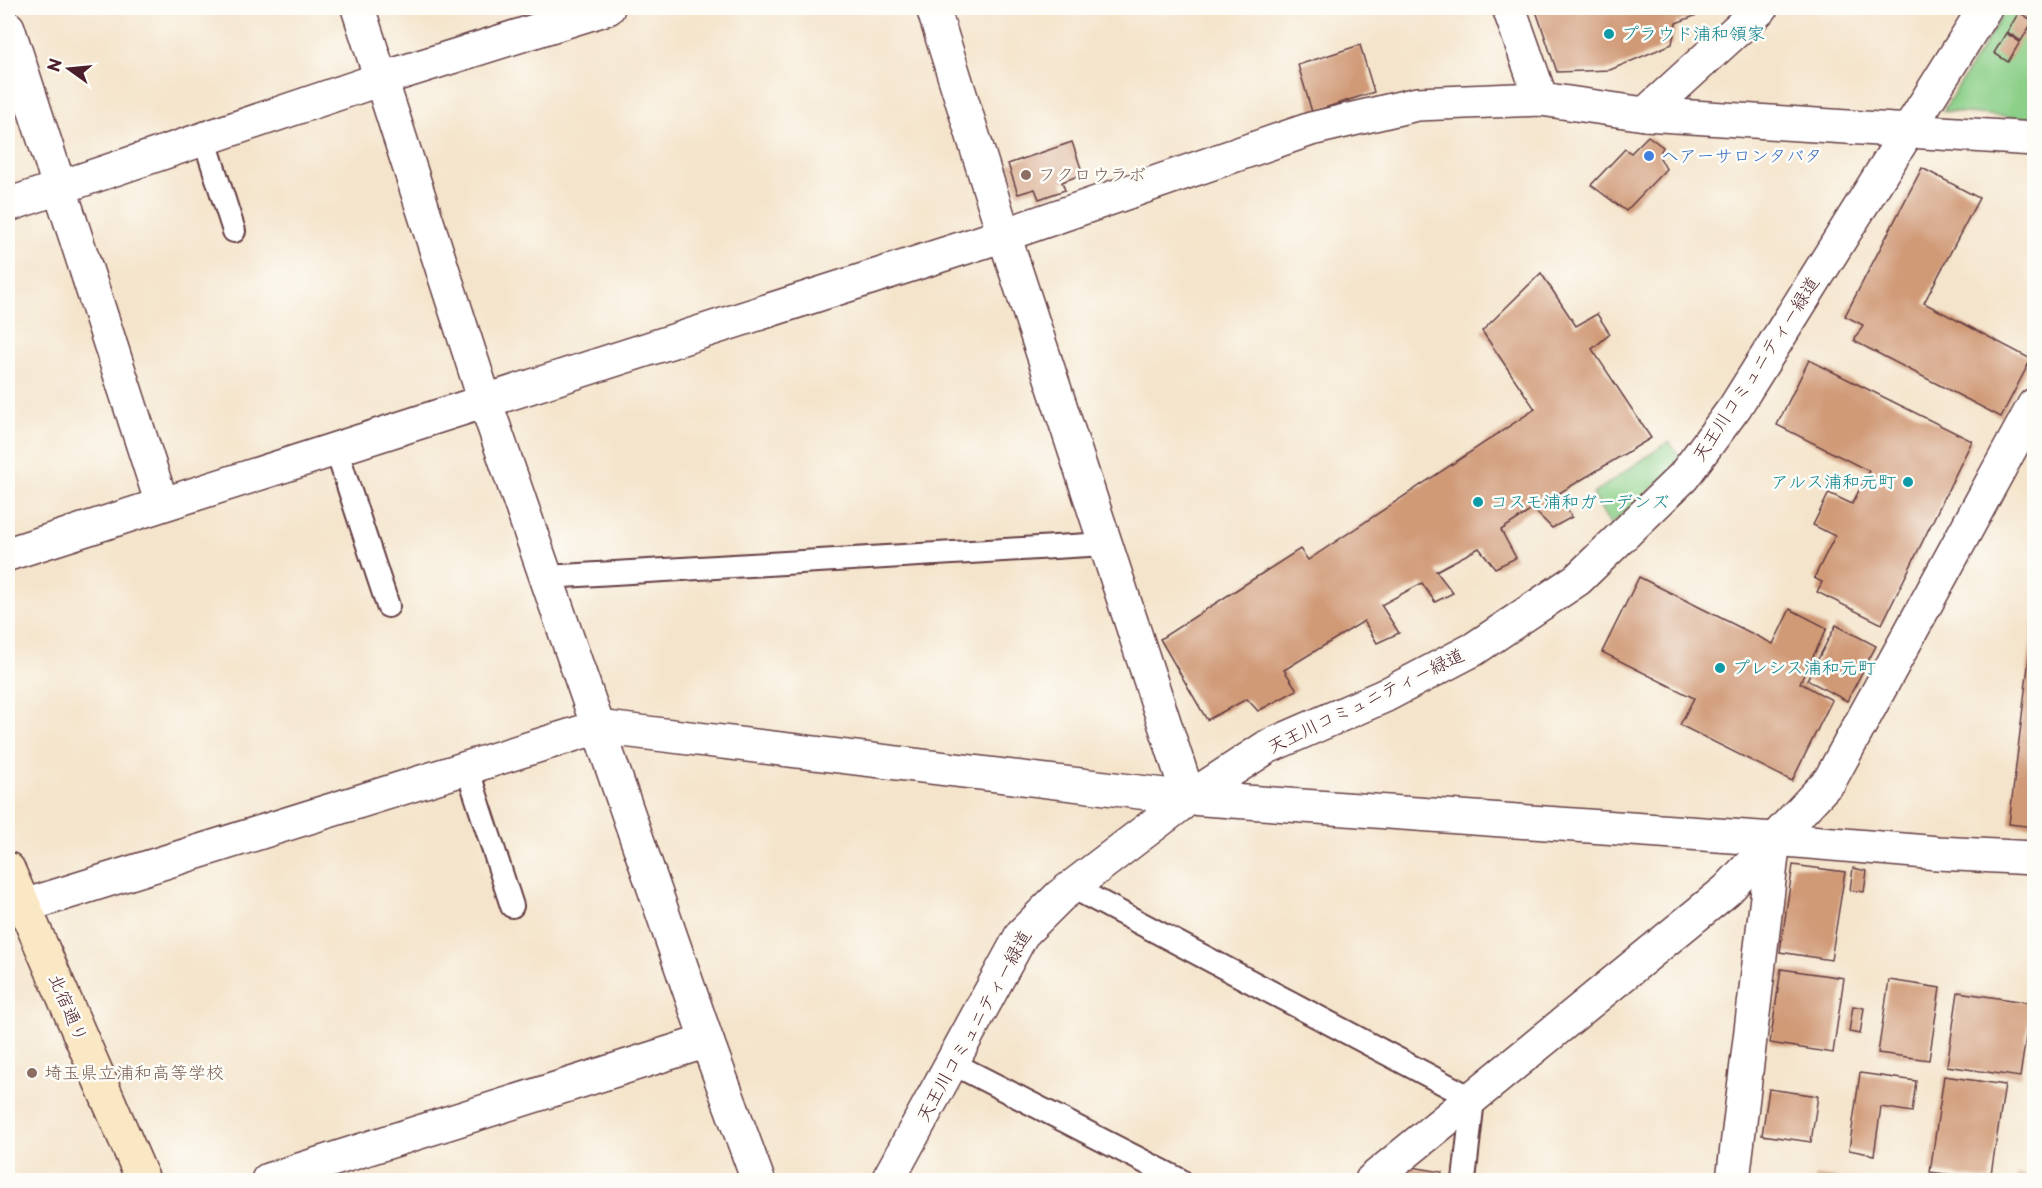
<svg xmlns="http://www.w3.org/2000/svg" width="2042" height="1188" viewBox="0 0 2042 1188" font-family="'Playpen Sans','Klee One',sans-serif">
	<rect width="100%" height="100%" fill="#fdfcf7"/>
	<filter id="ink" filterUnits="userSpaceOnUse"><feTurbulence type="fractalNoise" baseFrequency=".0167" numOctaves="2"/><feDisplacementMap in="SourceGraphic" scale="12" xChannelSelector="R" yChannelSelector="G"/><feConvolveMatrix kernelMatrix="1 2 1 2 8 2 1 2 1" color-interpolation-filters="sRGB"/></filter>
	<filter id="wash" filterUnits="userSpaceOnUse"><feTurbulence type="fractalNoise" baseFrequency=".008" numOctaves="4" result="noise"/><feDisplacementMap in="SourceGraphic" scale="24" xChannelSelector="R" yChannelSelector="G"/><feGaussianBlur stdDeviation="1.35" result="paint"/><feColorMatrix in="noise" values="0 0 0 0 0 0 0 0 0 0 0 0 0 0 0 0 0 1.4 0 .05"/><feComposite in="paint" operator="in"/></filter>
	<g filter="url(#wash)">
		<rect width="100%" height="100%" fill="#f4e4cb"/>
		<!-- green -->
		<g fill="#8bcf88" stroke="#6a775a" stroke-width="1.5">
			<path d="M2007,8h27v111l-91,-8z"/>
			<path d="M1668,442l16,19 -74,64 -17,-31z"/>
		</g>
		<g id="blocks">
			<!-- building -->
			<g fill="#d09a77">
				<path d="M1535,8h174l1,2 -34,13 -4,21 -62,26 -53,2z"/>
				<path d="M2019,12l14,9 -12,20 -14,-9z"/>
				<path d="M2006,33l14,9 -12,20 -14,-9z"/>
				<path d="M1360,45l14,47 -62,20 -14,-47z"/>
				<path d="M1648,136l15,11 -4,9 7,13 -40,42 -35,-26 34,-36 6,4z"/>
				<path d="M1072,142l11,32 -21,8 3,8 -26,9 -4,-10 -17,5 -10,-30z"/>
				<path d="M1922,168l57,30 -55,105 107,56 -30,58 -147,-76 9,-16 -18,-9z"/>
				<path d="M1541,273l35,53 21,-12 13,20 -18,15 59,89 -95,57 16,22 -20,11 -19,-19 -32,21 15,28 -21,10 -16,-20 -43,23 17,22 -18,9 -13,-19 -41,22 18,28 -22,10 -13,-22 -80,49 13,20 -39,21 -11,-12 -40,21 -47,-81 140,-90 8,11 227,-151 -53,-78z"/>
				<path d="M1809,360l163,81 -90,183 -65,-32 5,-10 -8,-4 21,-42 -22,-11 16,-32 23,11 17,-33 -92,-46z"/>
				<path d="M1639,577l134,67 17,-35 37,19 -27,55 32,17 -40,81 -112,-56 14,-27 -92,-46z"/>
				<path d="M2033,624h1v203l-25,-3z"/>
				<path d="M1836,625l40,21 -29,55 -40,-21z"/>
				<path d="M1793,865l52,7 -14,88 -51,-8z"/>
				<path d="M1853,868l14,3 -3,21 -14,-2z"/>
				<path d="M1781,969l63,9 -11,75 -63,-10z"/>
				<path d="M1889,980l51,8 -11,72 -51,-7z"/>
				<path d="M1958,992l73,11 -11,74 -73,-11z"/>
				<path d="M1853,1006l11,2 -4,26 -11,-2z"/>
				<path d="M1860,1073l56,8 -4,31 -31,-5 -7,48 -25,-5z"/>
				<path d="M1944,1076l61,9 -15,95 -60,-8z"/>
				<path d="M1769,1089l49,7 -7,46 -49,-7z"/>
				<path d="M1394,1164l48,8 -1,8h-50z"/>
				<path d="M2017,1174l17,3v3h-18z"/>
				<path d="M1815,1175l26,4v1h-26z"/>
			</g>
		</g>
	</g>
	<g filter="url(#ink)">
		<use href="#blocks" fill-opacity="0" stroke="#643d43" stroke-width="1.5"/>
		<g fill="none" stroke-linecap="round" stroke-linejoin="round">
			<defs>
				<g id="lane">
					<path d="M204,138l30,93"/>
					<path d="M336,449l52,157"/>
					<path d="M546,577l559,-33"/>
					<path d="M467,768l45,138"/>
					<path d="M1072,887l401,212 -9,81"/>
					<path d="M952,1063l228,117"/>
				</g>
				<g id="street">
					<path d="M358,8l127,393 222,640 51,139"/>
					<path d="M933,8l71,227 185,563"/>
					<path d="M1509,8l32,91"/>
					<path d="M8,28l154,476"/>
					<path d="M1645,114l116,-106"/>
					<path d="M8,205l373,-126 227,-71"/>
					<path d="M8,554l996,-319 307,-106 106,-25 124,-5 104,15 389,25"/>
					<path d="M24,906l574,-179 591,71 585,41 164,14 96,5"/>
					<path d="M268,1180l439,-139"/>
					<path d="M888,1180l134,-246 38,-38 129,-98 78,-51 117,-51 90,-47 104,-70 105,-102 52,-70 250,-399"/>
					<path d="M1372,1180l355,-290 103,-110 204,-375"/>
					<path d="M1733,1180l41,-341"/>
				</g>
				<path id="secondary" d="M8,869l135,311"/>
			</defs>
			<!-- lane casing -->
			<use href="#lane" stroke="#643d43" stroke-width="26"/>
			<!-- street casing -->
			<use href="#street" stroke="#643d43" stroke-width="36"/>
			<!-- secondary casing -->
			<use href="#secondary" stroke="#643d43" stroke-width="36"/>
			<!-- lane -->
			<use href="#lane" stroke="#fff" stroke-width="22"/>
			<!-- street -->
			<use href="#street" stroke="#fff" stroke-width="33"/>
			<!-- secondary -->
			<use href="#secondary" stroke="#fae7c3" stroke-width="33"/>
		</g>
	</g>
	<!-- markers -->
	<g fill="#0f9aa8" stroke="#fdfcf7" stroke-width="2">
		<circle cx="1609" cy="34" r="6"/>
		<circle cx="1908" cy="482" r="6"/>
		<circle cx="1478" cy="502" r="6"/>
		<circle cx="1720" cy="668" r="6"/>
	</g>
	<circle fill="#3f7fe0" stroke="#fdfcf7" stroke-width="2" cx="1649" cy="156" r="6"/>
	<g fill="#8d6e63" stroke="#fdfcf7" stroke-width="2">
		<circle cx="1026" cy="175" r="6"/>
		<circle cx="32" cy="1073" r="6"/>
	</g>
	<g text-anchor="middle" stroke-width="5" stroke-linejoin="round" paint-order="stroke">
		<!-- culture labels -->
		<g font-size="18" fill="#0d838f" stroke="#fdfcf7" text-anchor="start">
			<text x="1621" y="40">プラウド浦和領家</text>
			<text x="1896" y="488" text-anchor="end">アルス浦和元町</text>
			<text x="1490" y="508">コスモ浦和ガーデンズ</text>
			<text x="1732" y="674">プレシス浦和元町</text>
		</g>
		<!-- shop labels -->
		<g font-size="18" fill="#366cbe" stroke="#fdfcf7" text-anchor="start">
			<text x="1661" y="162">ヘアーサロンタバタ</text>
		</g>
		<!-- education labels -->
		<g font-size="18" fill="#785e54" stroke="#fdfcf7" text-anchor="start">
			<text x="1038" y="181">フクロウラボ</text>
			<text x="44" y="1079">埼玉県立浦和高等学校</text>
		</g>
		<!-- street labels -->
		<g font-size="18" fill="#4a1f2b" stroke="#fdfcf7">
			<text transform="translate(1756 369) rotate(-57)" y="6">天王川コミュニティー緑道</text>
			<text transform="translate(1366 701) rotate(-26)" y="6">天王川コミュニティー緑道</text>
			<text transform="translate(68 1008) rotate(67)" y="6">北宿通り</text>
			<text transform="translate(974 1026) rotate(-61)" y="6">天王川コミュニティー緑道</text>
		</g>
	</g>
	<!-- margin -->
	<rect width="2042" height="1188" fill="none" stroke="#fdfcf7" stroke-width="30"/>
	<!-- north arrow -->
	<g transform="translate(69 69) rotate(285)" stroke="#fdfcf7" stroke-width="4.5" paint-order="stroke">
	<path d="M0-4.5L10 22L0 15L-10 22Z" fill="#4a1f2b"/>
	<text y="-9" font-size="16" font-weight="bold" text-anchor="middle" fill="#4a1f2b">N</text>
	</g>
</svg>
